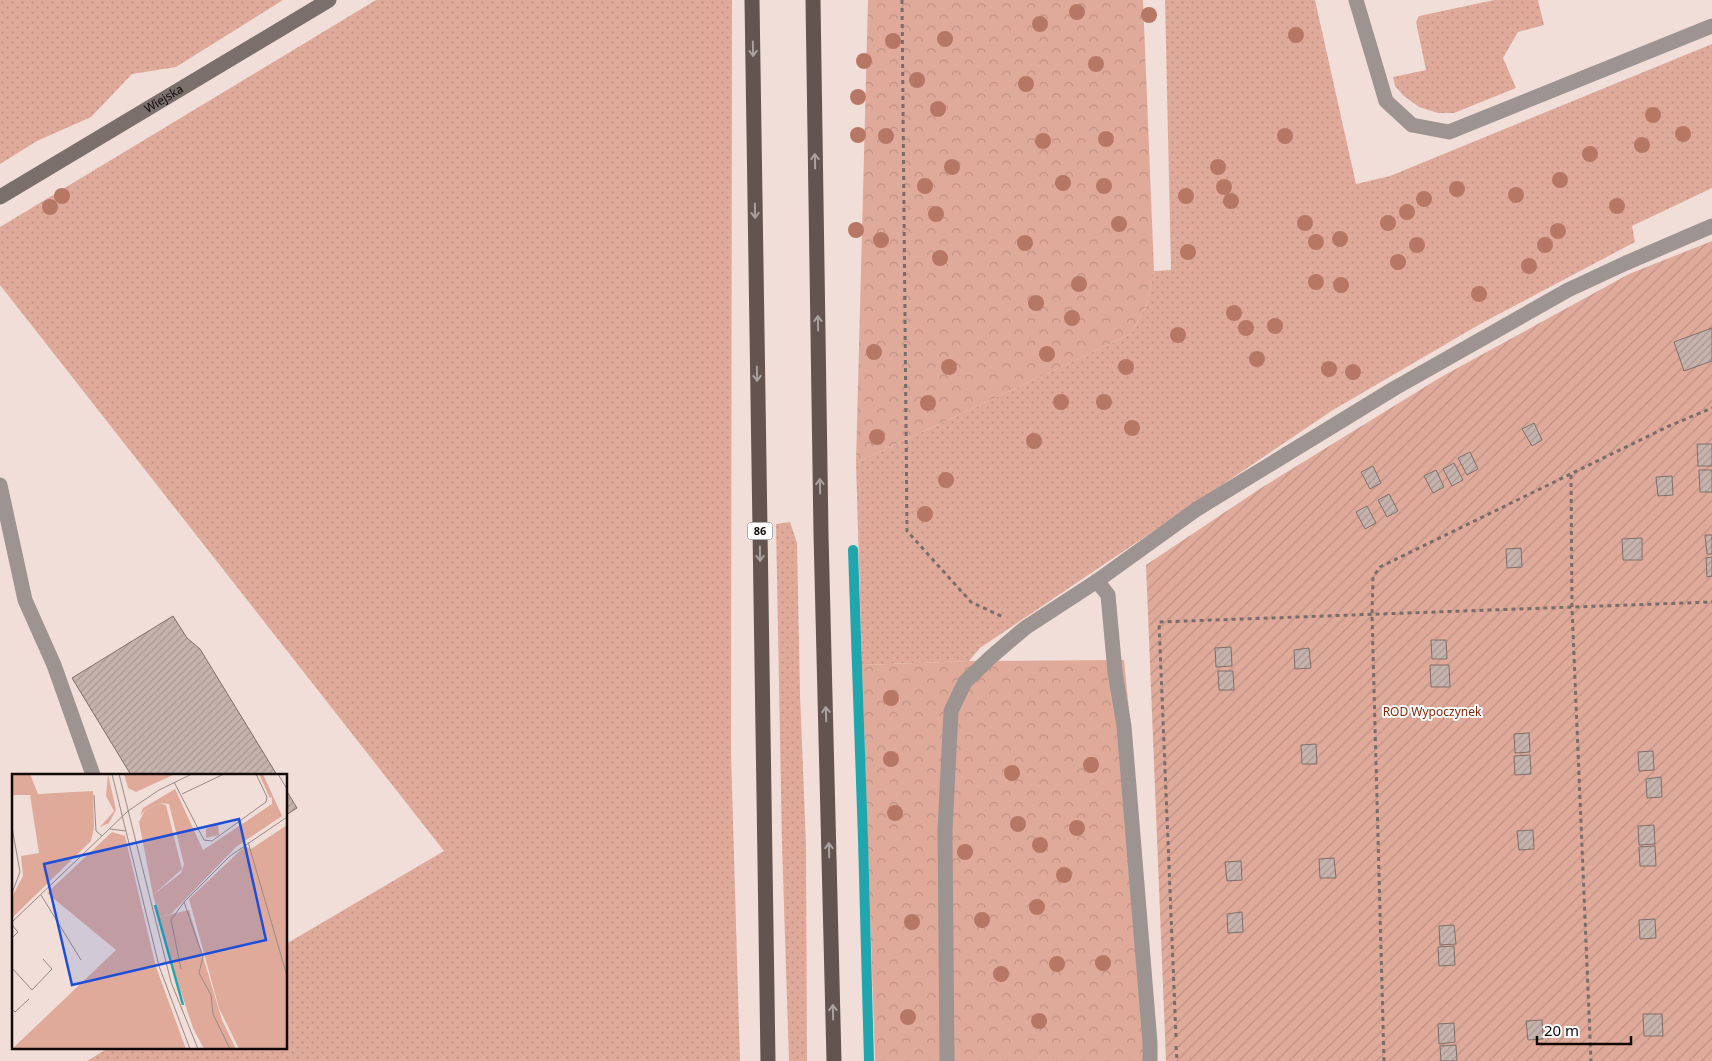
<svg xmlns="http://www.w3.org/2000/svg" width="1712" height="1061" viewBox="0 0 1712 1061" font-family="'Noto Sans',sans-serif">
	<defs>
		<pattern id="grass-dots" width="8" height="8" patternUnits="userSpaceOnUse" patternTransform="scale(1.25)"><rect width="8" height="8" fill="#e0aa9b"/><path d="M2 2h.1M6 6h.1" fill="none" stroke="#bf9184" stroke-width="1.8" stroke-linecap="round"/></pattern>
		<pattern id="forest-crowns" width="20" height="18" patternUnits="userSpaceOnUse" patternTransform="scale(1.25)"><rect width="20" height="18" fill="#e0aa9b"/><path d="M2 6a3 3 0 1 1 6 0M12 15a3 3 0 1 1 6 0" fill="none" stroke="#bf9184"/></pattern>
		<pattern id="garden-furrows" width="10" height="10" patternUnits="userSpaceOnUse" patternTransform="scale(1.25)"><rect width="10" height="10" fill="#e0aa9b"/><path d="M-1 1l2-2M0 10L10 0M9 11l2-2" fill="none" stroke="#bf9184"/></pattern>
		<pattern id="building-hatch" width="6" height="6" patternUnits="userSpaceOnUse" patternTransform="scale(1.25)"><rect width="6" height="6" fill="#c6b3ad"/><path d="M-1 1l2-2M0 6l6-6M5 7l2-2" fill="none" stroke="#a99993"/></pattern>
	</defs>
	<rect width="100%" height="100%" fill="#f2ded8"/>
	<!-- grass -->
	<g fill="url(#grass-dots)">
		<path d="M0,0h283l-107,67 -44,7 -41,43 -54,24 -37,23z"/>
		<path d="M376,0h356l-1,753 9,308h-653l23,-14h176v-103l158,-93 -444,-566v-58z"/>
		<path d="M1165,0h150l41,184 34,-8 322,-132v144l-80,38 3,16 -153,81 -149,87 -353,238 -11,13 -107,4 -6,-202 275,-129 16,-30 7,-33 17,-1z"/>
		<path d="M1494,0h44l6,25 -26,7 -15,26 13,30 -62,25h-16l-19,-6 -15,-11 -9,-10 -2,-9 33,-7 -10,-48 3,-6z"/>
		<path d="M790,522l7,21 3,151 6,151 1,216h-18l-7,-217 -6,-320z"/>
	</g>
	<!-- forest -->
	<g fill="url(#forest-crowns)">
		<path d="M868,0h275l11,271 -7,33 -16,30 -275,129z"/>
		<path d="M1124,660l9,90 18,311h-276l-13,-396 107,-4z"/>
	</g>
	<!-- garden -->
	<path fill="url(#garden-furrows)" d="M1712,241v820h-546l-20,-496 112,-75 183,-113 188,-103z"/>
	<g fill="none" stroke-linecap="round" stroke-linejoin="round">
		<!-- stream -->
		<path stroke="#21a6ad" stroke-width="10" d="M853,550l10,289 6,222"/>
	</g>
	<!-- building -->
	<g fill="url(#building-hatch)" stroke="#806e69">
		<path d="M1712,328v33l-28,10 -10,-29z"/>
		<path d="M1534,423l8,17 -10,6 -10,-17z"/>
		<path d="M1697,444h15v22h-14z"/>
		<path d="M1470,452l8,17 -11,6 -9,-17z"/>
		<path d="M1454,463l9,17 -11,6 -9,-17z"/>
		<path d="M1373,466l8,17 -11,6 -9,-17z"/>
		<path d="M1436,470l8,17 -11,6 -9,-17z"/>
		<path d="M1699,470h13v22h-12z"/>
		<path d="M1672,476l1,19 -15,1 -2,-19z"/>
		<path d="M1389,494l9,17 -11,6 -9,-17z"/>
		<path d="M1367,506l9,17 -11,6 -9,-17z"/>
		<path d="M1705,535h7v19h-5z"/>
		<path d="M1642,538v22h-19l-1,-21z"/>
		<path d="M1521,548l1,19 -15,1 -1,-19z"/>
		<path d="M1712,557v19l-5,1 -1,-19z"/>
		<path d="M173,616l14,22 13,11 77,126h-146l-59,-97z"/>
		<path d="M1431,640h15l1,19h-15z"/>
		<path d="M1231,647l1,19 -16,1 -1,-19z"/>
		<path d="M1309,648l2,20 -16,1 -1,-19z"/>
		<path d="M1430,665h19l1,22h-19z"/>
		<path d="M1218,671h15l1,19h-15z"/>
		<path d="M1529,733l1,19 -15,1 -1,-19z"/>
		<path d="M1316,744l1,20h-15l-1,-19z"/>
		<path d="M1653,751l1,19 -15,1 -1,-19z"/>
		<path d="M1530,755l1,19 -16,1 -1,-19z"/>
		<path d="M1661,777l1,20 -15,1 -1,-19z"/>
		<path d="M286,790l11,18 -11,7z"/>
		<path d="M1654,825l1,19 -16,1 -1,-19z"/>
		<path d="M1533,830l1,19 -15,1 -2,-19z"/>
		<path d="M1655,846l1,20h-16l-1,-19z"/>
		<path d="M1334,858l2,20h-16l-1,-19z"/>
		<path d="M1241,861l1,19 -15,1 -2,-19z"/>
		<path d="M1242,912l1,20 -15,1 -1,-19z"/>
		<path d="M1655,919l1,19 -16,1 -1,-19z"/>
		<path d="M1454,925l2,19 -16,1 -1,-19z"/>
		<path d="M1454,946l1,19 -16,1 -1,-19z"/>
		<path d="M1643,1014h19l1,22h-19z"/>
		<path d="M1542,1020l1,19 -15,1 -2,-19z"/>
		<path d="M1454,1023l1,19 -16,2 -1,-20z"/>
		<path d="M1456,1045l1,16h-16l-1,-15z"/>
	</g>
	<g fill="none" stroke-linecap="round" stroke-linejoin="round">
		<!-- path -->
		<g stroke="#7a6d69" stroke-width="3" stroke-dasharray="4 4" stroke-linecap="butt">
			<path d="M902,0l5,531 64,71 32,15"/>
			<path d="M1571,475l1,133 19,453"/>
			<path d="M1176,1037l-17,-415 553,-20"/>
			<path d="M1176,1046l1,15"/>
			<path d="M1384,1061l-12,-447 1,-37 7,-10 289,-141 43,-18"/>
		</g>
		<!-- lane -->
		<g stroke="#9d9492" stroke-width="15">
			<path d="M1356,0l30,101 26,24 37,7 263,-106"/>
			<path d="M0,485l25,115 29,65 39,110"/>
			<path d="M947,1061l-2,-231 6,-119 14,-29 26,-25 34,-29 72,-47"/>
			<path d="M1150,1061v-18l-26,-317 -9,-54 -7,-77 -11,-14 100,-72 198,-121 173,-98 58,-27 86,-37"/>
		</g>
		<!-- secondary -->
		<path stroke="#7b6f6b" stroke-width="15" id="s1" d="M0,197l329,-197"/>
		<!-- primary -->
		<g stroke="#635450" stroke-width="15">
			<path d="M752,0l16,1061"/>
			<path d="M813,0l8,534 13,527"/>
		</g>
	</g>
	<!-- trees -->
	<g fill="#b67864">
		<circle cx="1077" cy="12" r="8"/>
		<circle cx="1149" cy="15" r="8"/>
		<circle cx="1040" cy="24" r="8"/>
		<circle cx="1296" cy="35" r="8"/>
		<circle cx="945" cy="39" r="8"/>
		<circle cx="893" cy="41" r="8"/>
		<circle cx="864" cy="61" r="8"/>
		<circle cx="1096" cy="64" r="8"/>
		<circle cx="917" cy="80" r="8"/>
		<circle cx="1026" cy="84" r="8"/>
		<circle cx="858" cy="97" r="8"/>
		<circle cx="938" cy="109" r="8"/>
		<circle cx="1653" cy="115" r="8"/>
		<circle cx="1683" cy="134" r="8"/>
		<circle cx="858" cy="135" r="8"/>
		<circle cx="886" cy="136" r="8"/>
		<circle cx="1285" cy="136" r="8"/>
		<circle cx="1106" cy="139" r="8"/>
		<circle cx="1043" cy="141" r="8"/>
		<circle cx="1642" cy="145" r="8"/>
		<circle cx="1590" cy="154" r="8"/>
		<circle cx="952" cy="167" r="8"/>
		<circle cx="1218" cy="167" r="8"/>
		<circle cx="1560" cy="180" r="8"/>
		<circle cx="1063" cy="183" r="8"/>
		<circle cx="925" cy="186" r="8"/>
		<circle cx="1104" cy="186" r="8"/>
		<circle cx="1224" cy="187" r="8"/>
		<circle cx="1457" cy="189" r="8"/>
		<circle cx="1516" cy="195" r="8"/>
		<circle cx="62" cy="196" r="8"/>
		<circle cx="1186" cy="196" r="8"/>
		<circle cx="1424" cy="199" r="8"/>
		<circle cx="1231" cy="201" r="8"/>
		<circle cx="1617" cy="206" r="8"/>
		<circle cx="50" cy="207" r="8"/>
		<circle cx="1407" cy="212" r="8"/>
		<circle cx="936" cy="214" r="8"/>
		<circle cx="1305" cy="223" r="8"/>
		<circle cx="1388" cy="223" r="8"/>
		<circle cx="1119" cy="224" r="8"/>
		<circle cx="856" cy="230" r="8"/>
		<circle cx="1558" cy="231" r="8"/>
		<circle cx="1340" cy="239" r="8"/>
		<circle cx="881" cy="240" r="8"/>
		<circle cx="1316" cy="242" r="8"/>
		<circle cx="1025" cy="243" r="8"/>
		<circle cx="1417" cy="245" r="8"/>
		<circle cx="1545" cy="245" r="8"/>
		<circle cx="1188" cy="252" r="8"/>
		<circle cx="940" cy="258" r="8"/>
		<circle cx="1398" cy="262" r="8"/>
		<circle cx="1529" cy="266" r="8"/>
		<circle cx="1316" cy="282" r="8"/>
		<circle cx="1079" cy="284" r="8"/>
		<circle cx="1341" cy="285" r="8"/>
		<circle cx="1479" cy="294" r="8"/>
		<circle cx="1036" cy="303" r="8"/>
		<circle cx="1234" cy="313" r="8"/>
		<circle cx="1072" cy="318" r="8"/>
		<circle cx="1275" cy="326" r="8"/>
		<circle cx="1246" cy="328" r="8"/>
		<circle cx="1178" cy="335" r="8"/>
		<circle cx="874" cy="352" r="8"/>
		<circle cx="1047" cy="354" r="8"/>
		<circle cx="1257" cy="359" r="8"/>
		<circle cx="949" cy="367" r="8"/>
		<circle cx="1126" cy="367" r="8"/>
		<circle cx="1329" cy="369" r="8"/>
		<circle cx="1353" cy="372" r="8"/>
		<circle cx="1061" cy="402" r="8"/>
		<circle cx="1104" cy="402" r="8"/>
		<circle cx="928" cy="403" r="8"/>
		<circle cx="1132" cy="428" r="8"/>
		<circle cx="877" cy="437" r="8"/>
		<circle cx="1034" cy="441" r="8"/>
		<circle cx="946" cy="480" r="8"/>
		<circle cx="925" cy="514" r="8"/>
		<circle cx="891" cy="698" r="8"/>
		<circle cx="891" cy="759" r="8"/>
		<circle cx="1091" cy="765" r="8"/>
		<circle cx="1012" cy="773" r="8"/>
		<circle cx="895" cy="813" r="8"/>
		<circle cx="1018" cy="824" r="8"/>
		<circle cx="1077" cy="828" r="8"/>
		<circle cx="1040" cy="845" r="8"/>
		<circle cx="965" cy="852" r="8"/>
		<circle cx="1064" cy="875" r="8"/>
		<circle cx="1037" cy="907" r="8"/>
		<circle cx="982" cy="920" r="8"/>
		<circle cx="912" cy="922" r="8"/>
		<circle cx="1103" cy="963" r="8"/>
		<circle cx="1057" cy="964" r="8"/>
		<circle cx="1001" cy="974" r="8"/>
		<circle cx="908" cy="1017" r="8"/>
		<circle cx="1039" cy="1021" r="8"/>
	</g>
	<!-- one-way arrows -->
	<defs><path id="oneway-shaft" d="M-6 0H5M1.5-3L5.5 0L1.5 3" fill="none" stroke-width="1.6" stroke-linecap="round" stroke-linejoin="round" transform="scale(1.25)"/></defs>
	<g stroke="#a9a19f">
		<use href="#oneway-shaft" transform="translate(753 49) rotate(89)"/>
		<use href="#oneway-shaft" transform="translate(815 161) rotate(-91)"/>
		<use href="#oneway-shaft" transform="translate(755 211) rotate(89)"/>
		<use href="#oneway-shaft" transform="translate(818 323) rotate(-91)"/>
		<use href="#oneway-shaft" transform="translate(757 374) rotate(89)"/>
		<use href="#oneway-shaft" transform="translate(820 486) rotate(-91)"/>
		<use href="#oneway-shaft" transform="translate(760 554) rotate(89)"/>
		<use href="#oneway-shaft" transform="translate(826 714) rotate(-92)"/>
		<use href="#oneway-shaft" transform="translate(829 850) rotate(-91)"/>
		<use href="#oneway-shaft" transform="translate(833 1012) rotate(-91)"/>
	</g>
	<g text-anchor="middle" stroke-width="4" stroke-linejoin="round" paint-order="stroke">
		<!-- shield labels -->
		<rect fill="#fff" stroke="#585452" stroke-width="1" x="747.5" y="522.5" width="25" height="17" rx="4"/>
		<g font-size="11" font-weight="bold" fill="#110a08">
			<text x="760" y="535">86</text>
		</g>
		<!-- street labels -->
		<g font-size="12" fill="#110a08" stroke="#fff">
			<text dy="4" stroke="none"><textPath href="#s1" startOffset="191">Wiejska</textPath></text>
		</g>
		<!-- park labels -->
		<g font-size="12" fill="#852506" stroke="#fff">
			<text x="1432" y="716">ROD Wypoczynek</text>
		</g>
	</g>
	<!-- overview -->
	<g transform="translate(12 774)">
		<rect width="275" height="275" fill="#f2ded8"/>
		<path d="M0,0h18l8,20 55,-3 1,37 -3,13 -79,77v-21l11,-21 -2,-20 18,-3 -9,-58h-18zM96,0l8,36 -7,13 -9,4 14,-16 -8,-15zM247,0h4l19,42 -46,31 -65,67 -12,3 -6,-22 28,-22 3,-9 -15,-60 -9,-1 -15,7 -5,6 3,-8 32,-19 28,61 69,-46v-7l-2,1zM206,49l1,12 -13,3v-9zM100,58l13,4 31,131 30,82h-174l104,-99 -69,-57z" fill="#e0aa9b"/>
		<path d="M148,29l6,2 16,64 -29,26 -14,-73 6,-12zM177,136l33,110 14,29h-32l-11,-21 -19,-57 -15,-54z" fill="#e0aa9b"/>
		<path d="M112,0h51l-39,18 -8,-4z" fill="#e0aa9b"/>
		<path d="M275,51v224h-48l-20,-41 -30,-109 56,-53 6,3z" fill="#e0aa9b"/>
		<path fill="none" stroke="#21a6ad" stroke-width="2.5" d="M143,131l28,100"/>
		<path fill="none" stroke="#988985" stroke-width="1" d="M100,0l47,192 31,83M107,0l52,208 27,67M266,0l9,15M162,8l30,58 8,1 54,-39 1,-5 -11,-23M170,20l42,-20M82,21l2,36 6,5M0,53l8,45 -8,21M98,55l16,2M236,68l39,134M29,121l40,65M0,148l116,-111 31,-21 33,-16M0,151l6,7 -6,6M0,194l20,22 20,-21 -9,-10M169,195l-10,-49 13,-18M0,235l3,3 14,-13M218,275l-17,-35 -2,-19 -12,-22 4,-16 -19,-55 46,-46 57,-39"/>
		<path fill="#1d4ed8" fill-opacity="0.15" stroke="#1d4ed8" stroke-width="2.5" d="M227,45l27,121 -194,45 -28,-121z"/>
		<rect width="275" height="275" fill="none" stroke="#110a08" stroke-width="2.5"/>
	</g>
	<!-- scale -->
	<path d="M1537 1036v8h94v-8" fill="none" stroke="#110a08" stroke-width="2.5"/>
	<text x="1544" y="1036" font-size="15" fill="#110a08" stroke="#ffffff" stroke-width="4" paint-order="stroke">20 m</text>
</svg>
